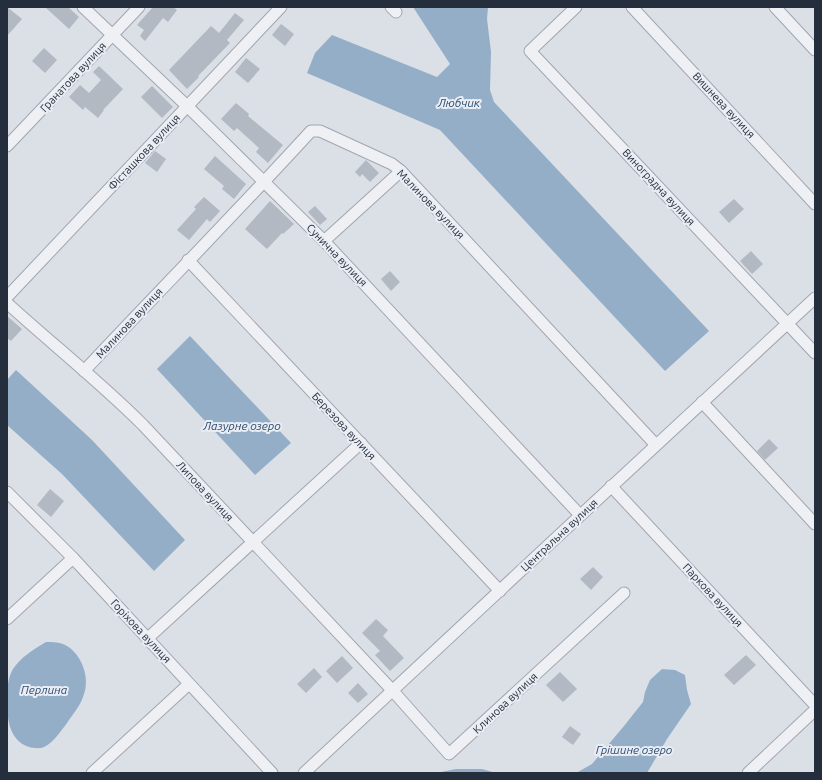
<svg xmlns="http://www.w3.org/2000/svg" width="822" height="780" viewBox="0 0 822 780" font-family="Ubuntu,sans-serif">
	<rect width="100%" height="100%" fill="#dbdfe6"/>
	<!-- water -->
	<g fill="#94aec8">
		<path d="M413,7h75l-1,12 4,33 -1,38 4,12 215,229 -44,40 -225,-241 -133,-57 8,-20 17,-18 105,42 13,-13z"/>
		<path d="M190,336l101,107 -36,32 -98,-106z"/>
		<path d="M16,370l76,70 93,100 -31,31 -92,-97 -55,-49v-45z"/>
		<path d="M46,642c7,0 15,0 21,4 15,9 23,32 17,48 -3,11 -11,20 -17,29 -7,9 -13,19 -23,24 -4,2 -11,1 -15,0 -21,-7 -22,-30 -22,-49 0,-9 1,-21 6,-29 8,-12 21,-20 33,-27z"/>
		<path d="M662,669l13,1 10,5 2,15 4,14 -24,35 -20,34h-71l16,-9 32,-38 19,-24 2,-10 5,-12z"/>
		<path d="M456,769h26l14,4h-60z"/>
	</g>
	<!-- building -->
	<g fill="#b2b9c3">
		<path d="M7,7l15,12 -15,17z"/>
		<path d="M45,7h23l11,10 -10,12z"/>
		<path d="M153,7h20l4,3 -9,12 -5,-4 -18,23 -5,-5 4,-6 -7,-5z"/>
		<path d="M235,13l9,7 -17,20 3,3 -32,33 1,1 -12,12 -18,-19 42,-44 8,7z"/>
		<path d="M281,24l13,10 -9,12 -13,-11z"/>
		<path d="M44,48l13,12 -12,13 -13,-12z"/>
		<path d="M246,58l14,11 -12,14 -13,-11z"/>
		<path d="M99,66l24,23 -20,21h1l-6,8 -13,-11 -2,3 -14,-13 11,-12 9,8 12,-13 -8,-8z"/>
		<path d="M152,86l21,21 -11,11 -21,-21z"/>
		<path d="M236,103l13,11 -1,2 35,29 -15,18 -12,-11 3,-4 -22,-20 -3,3 -13,-12z"/>
		<path d="M155,151l11,8 -9,13 -12,-9z"/>
		<path d="M215,156l31,28 -12,15 -12,-10 2,-3 -20,-17z"/>
		<path d="M366,160l13,13 -9,9 -8,-8 -2,3 -5,-5z"/>
		<path d="M204,197l16,14 -10,11 -3,-3 -18,21 -12,-10 19,-21 -2,-2z"/>
		<path d="M734,199l10,10 -15,14 -10,-11z"/>
		<path d="M270,201l24,23 -11,10 -1,-1 -15,16 -22,-20z"/>
		<path d="M315,206l12,13 -7,6 -12,-13z"/>
		<path d="M751,251l12,13 -11,10 -12,-13z"/>
		<path d="M390,271l10,11 -9,9 -10,-12z"/>
		<path d="M7,316l15,13 -11,12 -4,-3z"/>
		<path d="M769,439l9,9 -13,12 -8,-9z"/>
		<path d="M50,489l14,12 -13,16 -14,-12z"/>
		<path d="M593,567l10,10 -12,13 -11,-11z"/>
		<path d="M376,619l12,11 -5,6 21,22 -14,13 -15,-16 5,-4 -18,-18z"/>
		<path d="M746,655l10,10 -22,20 -10,-10z"/>
		<path d="M342,656l11,12 -16,15 -11,-12z"/>
		<path d="M314,668l8,9 -16,16 -9,-9z"/>
		<path d="M560,672l17,17 -14,13 -17,-17z"/>
		<path d="M358,683l10,11 -10,9 -10,-10z"/>
		<path d="M570,726l11,8 -8,11 -11,-8z"/>
	</g>
	<g fill="none" stroke-linecap="round" stroke-linejoin="round">
		<defs>
			<g id="minor">
				<path d="M83,7l104,99 137,135 256,274"/>
				<path d="M391,7l5,5"/>
				<path d="M576,7l-46,44 285,302"/>
				<path d="M632,7l183,197"/>
				<path d="M775,7l40,43"/>
				<path d="M7,146l132,-139"/>
				<path d="M324,241l77,-70"/>
				<path d="M188,260l312,331"/>
				<path d="M7,297l274,-290"/>
				<path d="M7,303c45,41 93,79 136,122l249,265 57,64 175,-161"/>
				<path d="M84,371c75,-80 153,-159 227,-240h9l72,33 9,7 255,274"/>
				<path d="M702,402l113,122"/>
				<path d="M611,486l204,219"/>
				<path d="M7,492l66,66 199,215"/>
				<path d="M7,619l66,-61"/>
				<path d="M148,638l213,-195"/>
				<path d="M92,773l97,-89"/>
				<path d="M304,773c170,-159 340,-317 511,-475"/>
				<path d="M748,773l67,-63"/>
			</g>
		</defs>
		<!-- minor casing -->
		<use href="#minor" stroke="#a1a6b0" stroke-width="13"/>
		<!-- minor -->
		<use href="#minor" stroke="#eef0f4" stroke-width="11"/>
	</g>
	<g text-anchor="middle" stroke-width="4" stroke-linejoin="round" paint-order="stroke">
		<!-- street labels -->
		<g font-size="11" fill="#252e3c" stroke="#eaeef4">
			<text transform="translate(73 77) rotate(-47)" y="4">Гранатова вулиця</text>
			<text transform="translate(724 105) rotate(47)" y="4">Вишнева вулиця</text>
			<text transform="translate(144 152) rotate(-47)" y="4">Фісташкова вулиця</text>
			<text transform="translate(659 187) rotate(47)" y="4">Виноградна вулиця</text>
			<text transform="translate(431 204) rotate(46)" y="4">Малинова вулиця</text>
			<text transform="translate(337 255) rotate(46)" y="4">Сунична вулиця</text>
			<text transform="translate(129 323) rotate(-47)" y="4">Малинова вулиця</text>
			<text transform="translate(344 426) rotate(47)" y="4">Березова вулиця</text>
			<text transform="translate(205 491) rotate(47)" y="4">Липова вулиця</text>
			<text transform="translate(559 535) rotate(-43)" y="4">Центральна вулиця</text>
			<text transform="translate(713 595) rotate(47)" y="4">Паркова вулиця</text>
			<text transform="translate(141 631) rotate(47)" y="4">Горіхова вулиця</text>
			<text transform="translate(505 703) rotate(-43)" y="4">Клинова вулиця</text>
		</g>
		<!-- water labels -->
		<g font-size="12" font-style="italic" fill="#2e4d71" stroke="#eaeef4">
			<text x="459" y="107">Любчик</text>
			<text x="242" y="430">Лазурне озеро</text>
			<text x="44" y="694">Перлина</text>
			<text x="634" y="754">Грішине озеро</text>
		</g>
	</g>
	<!-- border -->
	<rect width="822" height="780" fill="none" stroke="#252e3c" stroke-width="16"/>
</svg>
